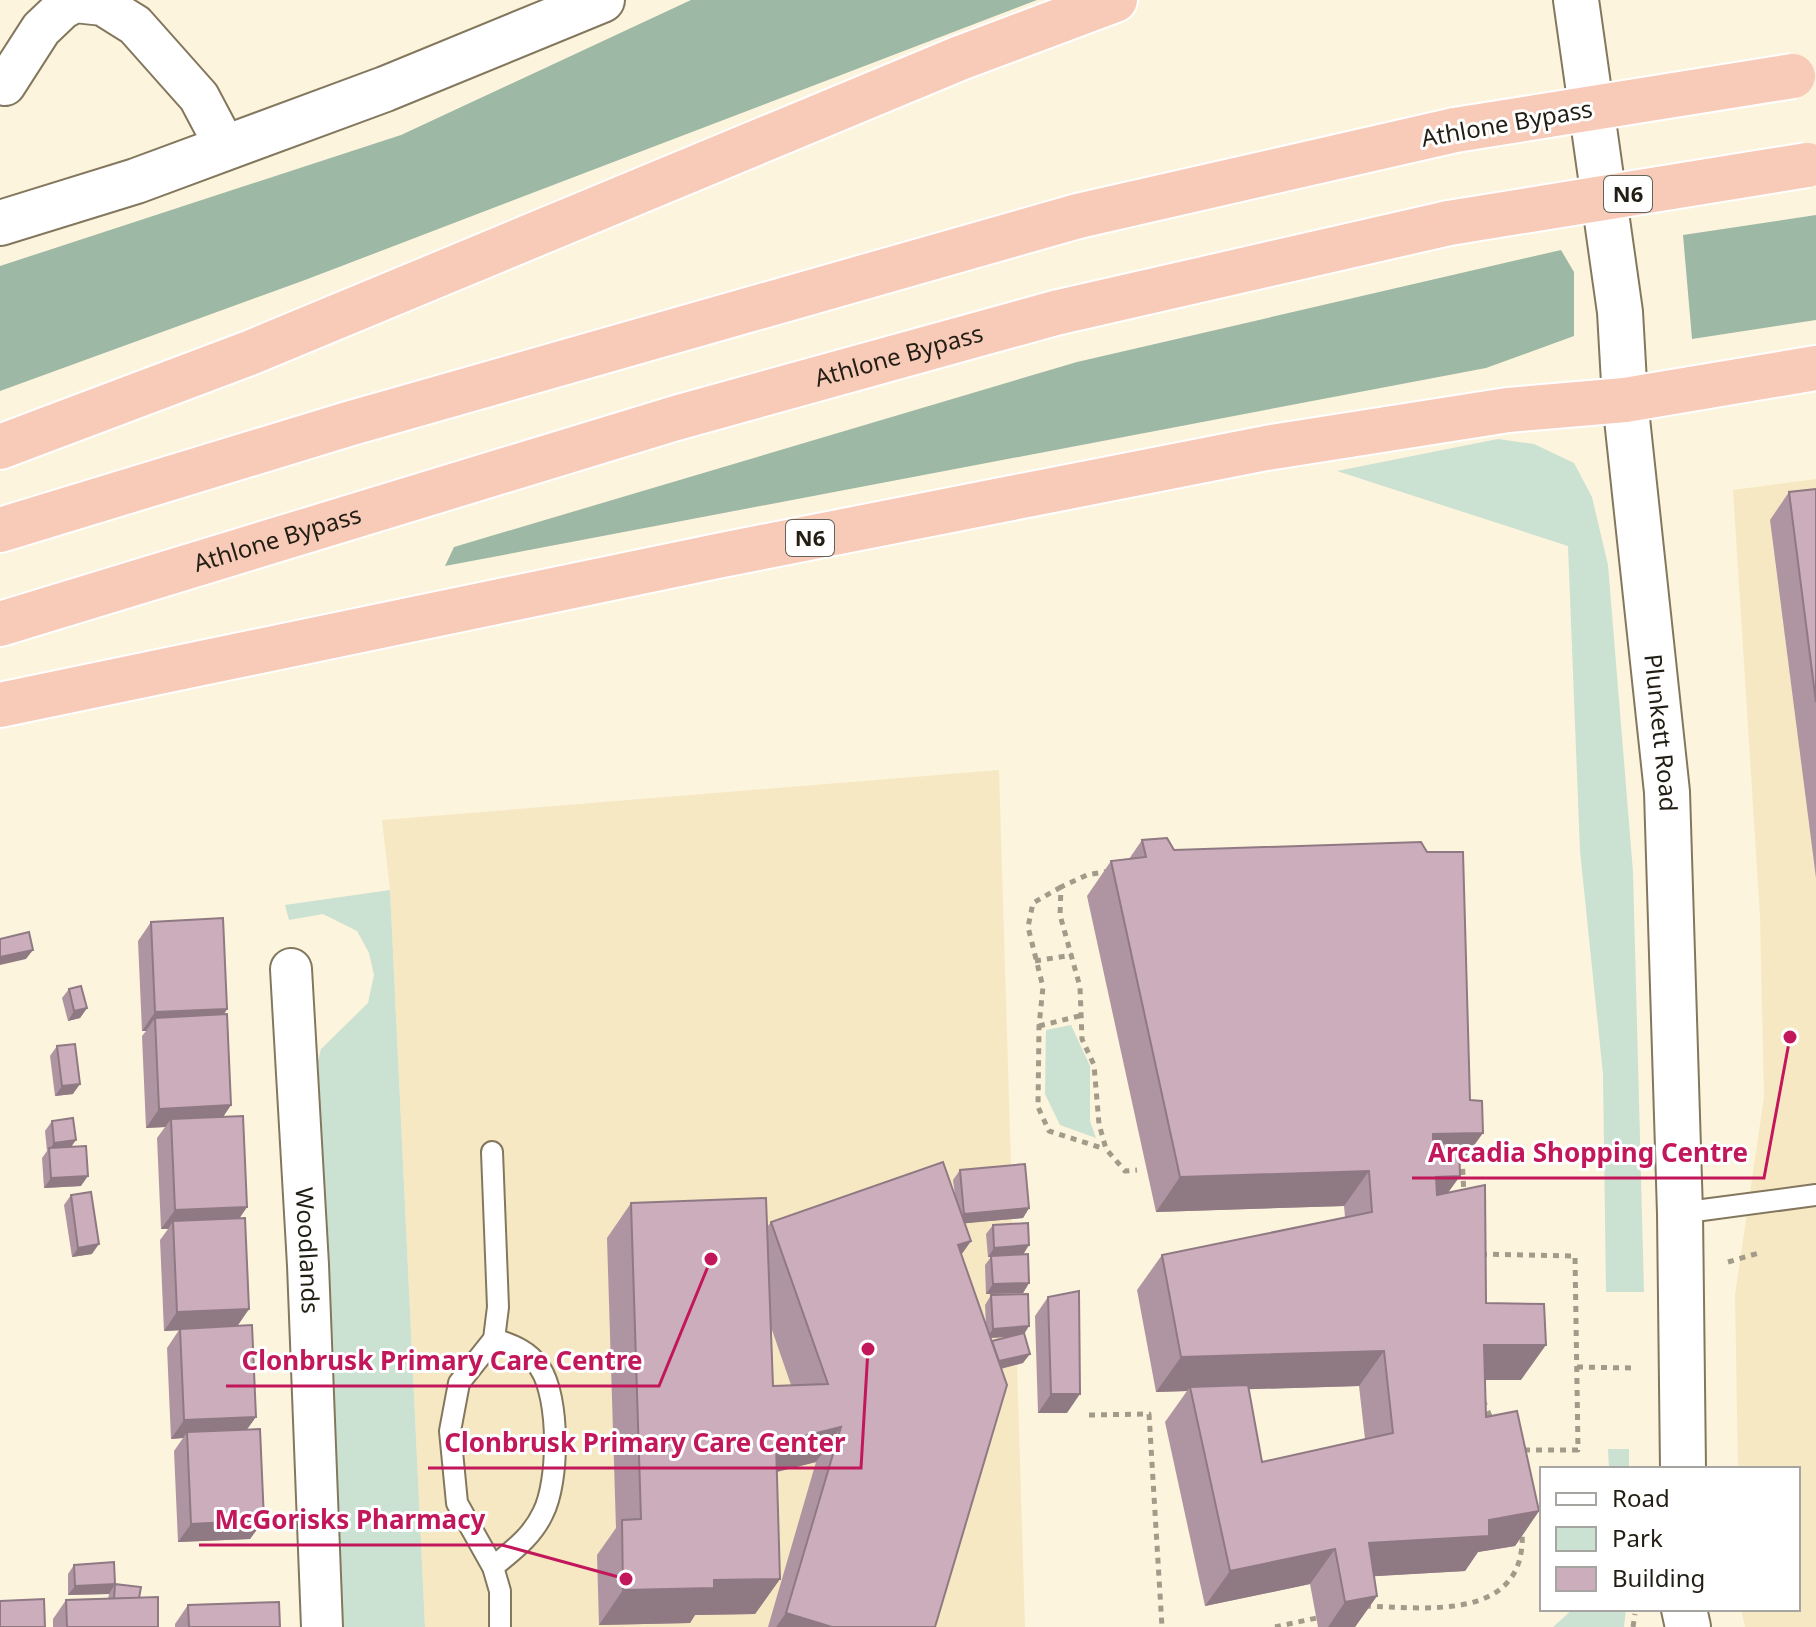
<svg xmlns="http://www.w3.org/2000/svg" width="1816" height="1627" viewBox="0 0 1816 1627" font-family="'Noto Sans',sans-serif">
	<rect width="100%" height="100%" fill="#fdf4dd"/>
	<!-- built -->
	<g fill="#f7e8c4">
		<path d="M1816,479v1148h-71l-4,-18h57v-140h-60l-3,-174 29,-198 -4,-181 -27,-426z"/>
		<path d="M999,770l26,857h-600l-35,-737 -8,-70z"/>
	</g>
	<!-- green -->
	<g fill="#cbe1d1">
		<path d="M1498,439l36,5 40,19 18,34 16,68 25,307 11,420h-38l-3,-218 -23,-223 -12,-305 -231,-75z"/>
		<path d="M390,890l35,737h-84l-14,-389 -13,-162 7,-27 47,-46 6,-28 -5,-22 -12,-22 -34,-17 -34,6 -4,-15z"/>
		<path d="M1071,1025l19,41v55l6,17 -36,-13 -15,-31 1,-64z"/>
		<path d="M1608,1449h21v20h-20z"/>
		<path d="M1573,1609h53l-2,18h-71z"/>
	</g>
	<!-- forest -->
	<g fill="#9db8a4">
		<path d="M691,0h346l-732,280 -305,111v-125l401,-131z"/>
		<path d="M1816,215v105l-124,19 -9,-104z"/>
		<path d="M1561,250l13,22v64l-88,32 -1041,198 9,-19 623,-185z"/>
	</g>
	<g fill="none" stroke-linecap="round" stroke-linejoin="round">
		<defs>
			<g id="service">
				<path d="M492,1152l6,155 -4,32 -35,44 -9,48 7,72 36,64 7,24v36"/>
				<path d="M1680,1213l136,-18"/>
				<path d="M493,1567c19,-16 39,-30 50,-54 16,-31 17,-115 -3,-145 -11,-17 -27,-23 -46,-29"/>
			</g>
			<g id="minor">
				<path d="M5,85l36,-56 21,-20 13,-7 28,3 32,20 64,72 27,51"/>
				<path id="s1" d="M291,969l17,296 14,362"/>
			</g>
			<g id="tertiary">
				<path id="s2" d="M1576,0l44,312 5,88 42,392 13,421 3,256"/>
				<path d="M0,223l136,-42 249,-92 217,-89"/>
				<path d="M1684,1609l4,18"/>
			</g>
			<g id="trunk">
				<path d="M0,447l252,-95 708,-294 155,-58"/>
				<path d="M0,530l348,-106 730,-208 377,-86"/>
				<path id="s3" d="M0,624l676,-206 379,-105 394,-90"/>
				<path d="M0,705l722,-150 544,-107 242,-38 117,-10 191,-32"/>
			</g>
		</defs>
		<!-- service casing -->
		<use href="#service" stroke="#83785e" stroke-width="24"/>
		<!-- minor casing -->
		<use href="#minor" stroke="#83785e" stroke-width="44"/>
		<!-- tertiary casing -->
		<use href="#tertiary" stroke="#83785e" stroke-width="48"/>
		<!-- trunk casing -->
		<use href="#trunk" stroke="#fff" stroke-width="48"/>
		<!-- path -->
		<g stroke="#a29b8a" stroke-width="5" stroke-dasharray="6 6" stroke-linecap="butt">
			<path d="M1110,871l-23,4 -26,12 -1,28 20,72 2,52 12,26 5,59 7,25 19,22 12,-1"/>
			<path d="M1061,887l-28,16 -5,24 15,60 -4,39 -1,81 11,24 56,18"/>
			<path d="M1035,961l37,-6"/>
			<path d="M1039,1026l44,-11"/>
			<path d="M1462,1157l2,38"/>
			<path d="M1481,1254l94,2 3,194h-58"/>
			<path d="M1728,1262l34,-10"/>
			<path d="M1577,1367l57,1"/>
			<path d="M1483,1400l9,21"/>
			<path d="M1089,1415l60,-1 13,213"/>
			<path d="M1365,1606c62,2 163,16 157,-76"/>
			<path d="M1275,1627l46,-10"/>
			<path d="M1633,1627l2,-13"/>
		</g>
		<!-- service -->
		<use href="#service" stroke="#fff" stroke-width="20"/>
		<!-- minor -->
		<use href="#minor" stroke="#fff" stroke-width="40"/>
		<!-- tertiary -->
		<use href="#tertiary" stroke="#fff" stroke-width="44"/>
		<!-- trunk -->
		<use href="#trunk" stroke="#f8cab8" stroke-width="44"/>
		<defs>
			<g id="trunk-bridge">
				<path d="M1455,130l338,-54"/>
				<path d="M1449,223l358,-58"/>
			</g>
		</defs>
		<!-- trunk-bridge casing -->
		<use href="#trunk-bridge" stroke="#fff" stroke-width="48" stroke-linecap="butt"/>
		<!-- trunk-bridge -->
		<use href="#trunk-bridge" stroke="#f8cab8" stroke-width="44"/>
	</g>
	<!-- wall -->
	<g fill="#af95a1" fill-rule="evenodd">
		<path d="M1816,489v389l-46,-358 19,-28z"/>
		<path d="M1142,840l32,10 286,316v10l-12,16 38,111 35,77h-36l1,37 53,94 -24,35 -37,6 -13,19 -91,5 3,20 -22,31h-37l-8,-43 -105,22 -40,-184 22,-31 -31,1 -19,-102 25,-35 183,-38 -1,-11 -188,6 -69,-316 24,-35 18,-2zM1359,1386l6,53 -103,23 -13,-73z"/>
		<path d="M151,922l76,87 -3,6 7,90 -8,12 24,90 -8,12 10,90 -12,17 10,103 17,91 -14,19 -72,3 -4,-91 9,-13 -12,1 -4,-91 12,-18 -15,1 -4,-91 8,-11h-7l-4,-91 8,-11 -19,1 -4,-92 4,-5h-4l-4,-90z"/>
		<path d="M69,989l18,19 -7,10 -12,3 -6,-23z"/>
		<path d="M57,1046l16,48 -18,2 -5,-40z"/>
		<path d="M52,1121l19,26 10,39 -37,2 -2,-30 5,-7 -2,-20z"/>
		<path d="M960,1170l69,38 -6,10 -58,5 6,18 -10,14 25,70 -1,-20 6,-10 34,38 -2,30 -22,6 -66,258h-167l48,-165 -39,10 3,107 -25,35 -60,1 -5,8 -91,2 -2,-70 19,-27 -9,-290 24,-35 136,24 4,-5 184,-27 -2,-15zM771,1327l20,58 -18,1zM1006,1337l-14,5 -2,-4z"/>
		<path d="M71,1195l21,59 -20,3 -8,-52z"/>
		<path d="M993,1225l30,29 6,29 -6,10 -37,1 -1,-29 6,-8h-3l-2,-23z"/>
		<path d="M1048,1297l19,116h-29l-3,-97z"/>
		<path d="M74,1565l41,19 24,14 19,29h-105v-8l13,-19 42,-1 1,-5 -41,1v-21z"/>
		<path d="M188,1605l92,22h-105v-3z"/>
	</g>
	<!-- shaded-wall -->
	<g fill="#8f7983">
		<path d="M33,950l-7,9 -26,6v-8z"/>
		<path d="M87,1008l-7,10 -12,3 6,-10z"/>
		<path d="M227,1009l-13,19 -59,-10 -9,13h-4l13,-19z"/>
		<path d="M80,1084l-7,10 -18,2 7,-10z"/>
		<path d="M231,1105l-13,19 -47,-5 -6,8 -19,1 13,-19z"/>
		<path d="M1483,1133l-25,35 -49,1 24,-35z"/>
		<path d="M76,1140l-7,10h-20l5,-7z"/>
		<path d="M1369,1171l-25,35 -188,6 24,-35z"/>
		<path d="M88,1176l-7,10 -37,2 7,-10z"/>
		<path d="M1460,1176l-25,35 1,-34z"/>
		<path d="M247,1207l-13,19 -61,-5 -5,8h-7l14,-19z"/>
		<path d="M1029,1208l-6,10 -65,6 6,-10z"/>
		<path d="M971,1241l-25,35 12,-31z"/>
		<path d="M99,1244l-7,10 -20,3 6,-9z"/>
		<path d="M1029,1245l-6,10 -35,2 6,-9z"/>
		<path d="M1029,1283l-6,10 -37,1 7,-10z"/>
		<path d="M249,1309l-13,19 -72,3 13,-19z"/>
		<path d="M1029,1326l-6,10 -36,2 6,-9z"/>
		<path d="M1484,1345h62l-25,35h-62z"/>
		<path d="M1384,1351l-25,35 -168,5 -1,-4 -3,4 -31,1 25,-35z"/>
		<path d="M1030,1354l-7,9 -32,8 7,-9z"/>
		<path d="M1051,1394h29l-13,19h-29z"/>
		<path d="M256,1417l-13,18 -56,-3 -4,6 -12,1 13,-19z"/>
		<path d="M841,1427l-25,35 -64,16 24,-35z"/>
		<path d="M1539,1511l-24,35 -37,6 -13,19 -121,7 25,-35z"/>
		<path d="M264,1520l-14,19 -72,3 13,-18z"/>
		<path d="M1335,1549l-25,35 -105,22 25,-35z"/>
		<path d="M780,1579l-25,35 -60,1 -5,8 -91,2 24,-35 91,-10z"/>
		<path d="M115,1584l-6,10 -41,1 7,-9z"/>
		<path d="M1377,1596l-22,31h-27l17,-25z"/>
		<path d="M786,1613l46,14h-56z"/>
	</g>
	<!-- building -->
	<g fill="#ccadbb" stroke="#8f7983" stroke-width="2">
		<path d="M1816,489v213l-27,-210z"/>
		<path d="M1167,838l7,12 247,-8 6,10h36l7,248 12,1 1,32 -50,1v9l26,1 1,32 -24,1 1,18 48,-10 1,118 58,1 2,41h-62l2,72 31,-6 22,100 -50,9v16l-120,7 8,53 -32,6 -10,-53 -105,22 -40,-184 58,-2 14,77 131,-29 -9,-82 -203,6 -19,-102 210,-43 -3,-41 -189,6 -69,-316 35,-4 -4,-17z"/>
		<path d="M223,918l4,91 -72,3 -4,-90z"/>
		<path d="M29,932l4,18 -33,7v-18z"/>
		<path d="M81,986l6,22 -13,3 -5,-22z"/>
		<path d="M227,1014l4,91 -72,4 -4,-91z"/>
		<path d="M75,1044l5,40 -18,2 -5,-40z"/>
		<path d="M243,1116l4,91 -72,3 -4,-91z"/>
		<path d="M73,1118l3,22 -22,3 -2,-22z"/>
		<path d="M86,1146l2,30 -37,2 -2,-30z"/>
		<path d="M943,1162l28,79 -13,4 49,140 -72,242h-103l-46,-14 55,-186 -65,16 4,136 -66,1v8l-91,2 -1,-70 19,-1 -10,-316 135,-5 7,188 55,-2 -57,-162z"/>
		<path d="M1025,1164l4,44 -65,6 -4,-44z"/>
		<path d="M91,1192l8,52 -21,4 -7,-53z"/>
		<path d="M245,1218l4,91 -72,3 -4,-91z"/>
		<path d="M1028,1223l1,22 -35,3 -1,-23z"/>
		<path d="M1028,1254l1,29 -36,1 -2,-28z"/>
		<path d="M1079,1291l1,103h-29l-3,-97z"/>
		<path d="M1028,1294l1,32 -36,3 -2,-34z"/>
		<path d="M252,1325l4,92 -72,3 -4,-91z"/>
		<path d="M1024,1333l6,21 -31,7 -7,-20z"/>
		<path d="M260,1429l4,91 -73,4 -4,-92z"/>
		<path d="M114,1562l1,22 26,3 -2,11 -25,1 1,-15 -40,2 -1,-21z"/>
		<path d="M158,1597v30h-91l-1,-27z"/>
		<path d="M44,1599l1,28h-45v-26z"/>
		<path d="M279,1602l1,25h-91l-1,-22z"/>
	</g>
	<g text-anchor="middle" stroke-width="6" stroke-linejoin="round" paint-order="stroke">
		<!-- shield labels -->
		<g fill="#fff" stroke="#64625a" stroke-width="2">
			<rect x="1604" y="176" width="48" height="36" rx="6"/>
			<rect x="786" y="520" width="48" height="36" rx="6"/>
		</g>
		<g font-size="22" font-weight="bold" fill="#221e14">
			<text x="1628" y="202">N6</text>
			<text x="810" y="546">N6</text>
		</g>
		<!-- street labels -->
		<g font-size="24" fill="#221e14" stroke="#fff">
			<text transform="translate(1507 124) rotate(-10)" y="8">Athlone Bypass</text>
			<text dy="8" stroke="none"><textPath href="#s3" startOffset="938">Athlone Bypass</textPath></text>
			<text dy="8" stroke="none"><textPath href="#s3" startOffset="290">Athlone Bypass</textPath></text>
			<text dy="8" stroke="none"><textPath href="#s2" startOffset="738">Plunkett Road</textPath></text>
			<text dy="8" stroke="none"><textPath href="#s1" startOffset="282">Woodlands</textPath></text>
		</g>
	</g>
	<!-- callouts -->
	<path fill="none" stroke="#c2185b" stroke-width="3" d="M1790 1037L1764 1178H1412M711 1259L659 1386H226M868 1349L861 1468H428M626 1579L502 1545H199"/>
	<g fill="#c2185b" stroke="#fff" stroke-width="3">
		<circle cx="1790" cy="1037" r="8"/>
		<circle cx="711" cy="1259" r="8"/>
		<circle cx="868" cy="1349" r="8"/>
		<circle cx="626" cy="1579" r="8"/>
	</g>
	<g font-size="26" text-anchor="middle" font-weight="bold" fill="#c2185b" stroke="#fff" stroke-width="6" stroke-linejoin="round" paint-order="stroke">
		<text x="1588" y="1162">Arcadia Shopping Centre</text>
		<text x="442" y="1370">Clonbrusk Primary Care Centre</text>
		<text x="645" y="1452">Clonbrusk Primary Care Center</text>
		<text x="350" y="1529">McGorisks Pharmacy</text>
	</g>
	<!-- legend -->
	<rect x="1540" y="1467" width="260" height="144" fill="#ffffff" stroke="#a7a5a1" stroke-width="2"/>
	<rect x="1556" y="1493" width="40" height="12" fill="#ffffff" stroke="#a7a5a1" stroke-width="2"/>
	<text x="1612" y="1507" font-size="24" fill="#221e14">Road</text>
	<rect x="1556" y="1527" width="40" height="24" fill="#cbe1d1" stroke="#a7a5a1" stroke-width="2"/>
	<text x="1612" y="1547" font-size="24" fill="#221e14">Park</text>
	<rect x="1556" y="1567" width="40" height="24" fill="#ccadbb" stroke="#a7a5a1" stroke-width="2"/>
	<text x="1612" y="1587" font-size="24" fill="#221e14">Building</text>
</svg>
